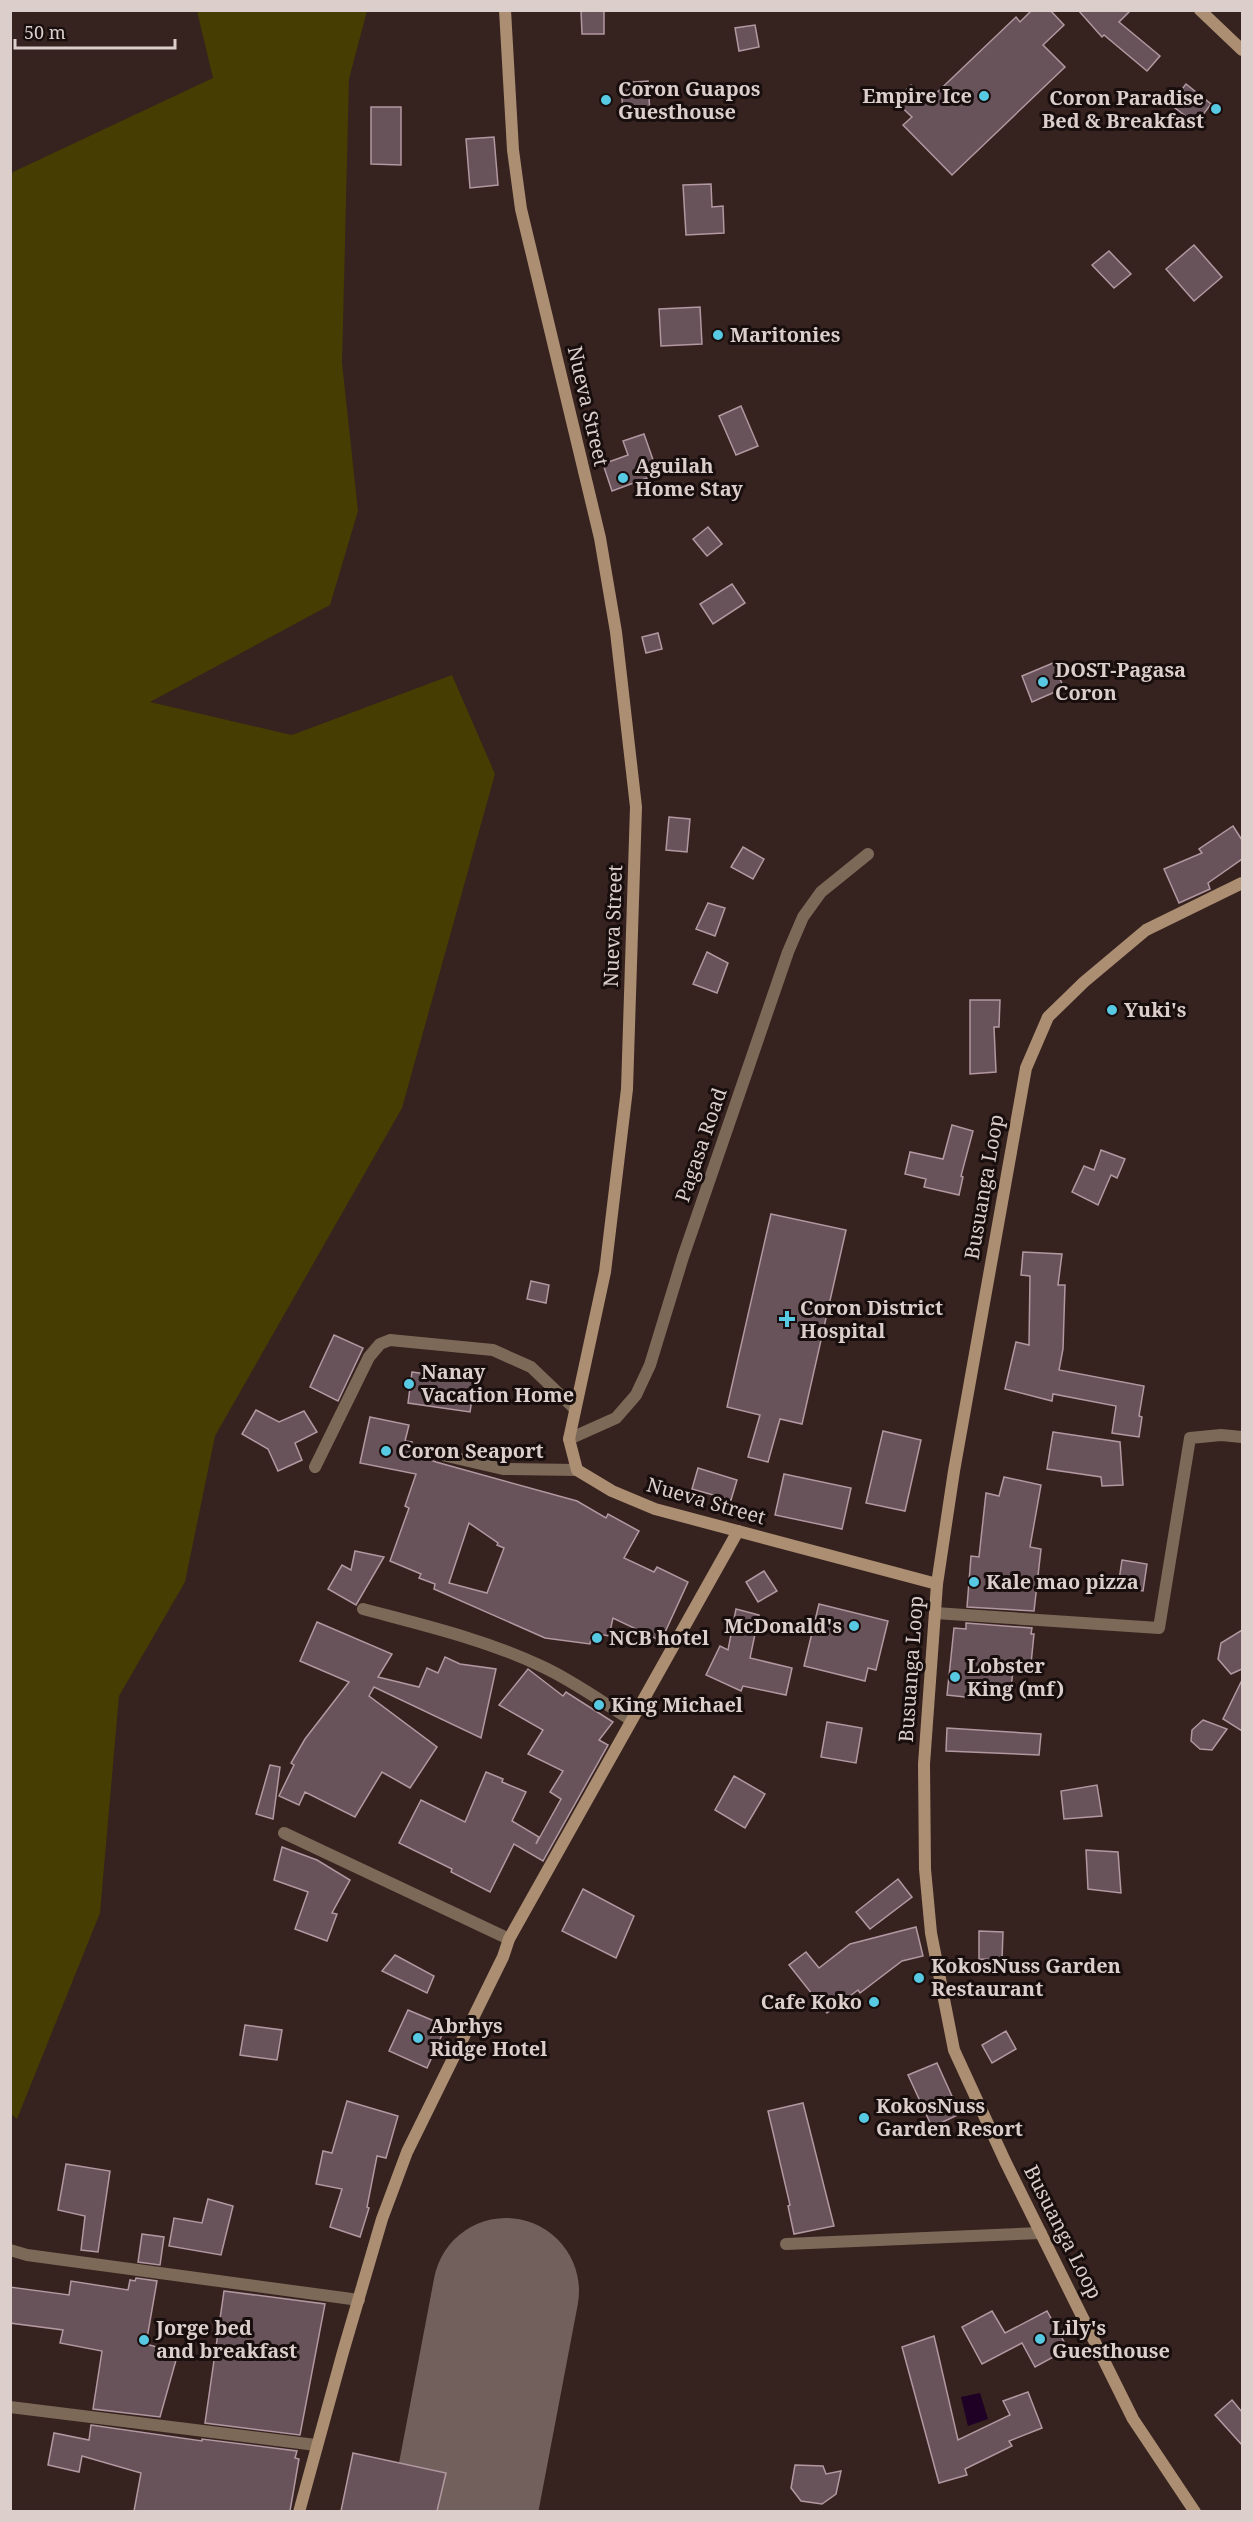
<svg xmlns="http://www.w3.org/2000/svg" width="1253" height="2522" viewBox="0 0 1253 2522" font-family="'Noto Serif',serif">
	<rect width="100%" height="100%" fill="#36221f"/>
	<!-- green -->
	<path fill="#463d02" d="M197,11h170l-18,68 -7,284 16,148 -28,94 -180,97 142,33 160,-60 43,99 -93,334 -187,328 -30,146 -66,114 -19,217 -83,206 -7,-6 1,-1937 2,-4 200,-94z"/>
	<!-- water -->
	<path fill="#1e0125" d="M980,2393l8,26 -20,7 -7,-29z"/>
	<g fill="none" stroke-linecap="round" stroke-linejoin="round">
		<!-- runway -->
		<path stroke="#72605c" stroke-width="146" d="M464,2512l42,-221"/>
	</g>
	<!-- building -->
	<g fill="#69535b" stroke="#b198a1" stroke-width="1.5" fill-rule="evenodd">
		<path d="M581,10h23v24h-22z"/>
		<path d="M1032,10h18l14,15 -21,20 22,22 -113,108 -49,-50 9,-8 -17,-16 16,-16 16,17 89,-85 4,5z"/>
		<path d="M1078,10h53l-12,12 41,34 -13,15 -43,-36 -2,2z"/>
		<path d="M755,25l4,22 -20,4 -4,-23z"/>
		<path d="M648,81l2,32 -27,1 -2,-31z"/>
		<path d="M1186,84l25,20 -15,20 -26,-20z"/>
		<path d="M371,107h30v58l-30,-1z"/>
		<path d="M494,137l4,48 -28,3 -4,-49z"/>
		<path d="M711,184l1,23 11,-1 1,27 -38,2 -3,-50z"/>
		<path d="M1194,245l28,32 -28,24 -28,-32z"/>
		<path d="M1109,251l22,23 -17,14 -22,-23z"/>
		<path d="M700,307l2,37 -41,2 -2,-37z"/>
		<path d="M741,406l17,40 -22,9 -17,-39z"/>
		<path d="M644,434l14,40 -46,17 -9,-27 25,-9 -5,-14z"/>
		<path d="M708,527l14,17 -15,12 -14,-17z"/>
		<path d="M732,584l13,19 -32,21 -13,-20z"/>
		<path d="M658,633l4,16 -16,4 -4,-16z"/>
		<path d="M1053,663l11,25 -32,14 -10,-26z"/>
		<path d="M669,817l21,2 -3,33 -21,-2z"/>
		<path d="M1233,826l9,14v19l-34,24 2,6 -31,14 -15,-34 38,-16 -3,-4z"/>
		<path d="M743,847l21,12 -11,20 -22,-12z"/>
		<path d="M708,903l17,5 -10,28 -19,-7z"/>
		<path d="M707,952l21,11 -11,30 -24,-9z"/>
		<path d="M970,1000h30l-1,27h-5l2,45 -26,2z"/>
		<path d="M952,1125l21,6 -12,45 2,1 -4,18 -35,-8 2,-8 -21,-5 5,-22 33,7z"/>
		<path d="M1101,1150l24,9 -8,19 -6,-3 -13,30 -26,-13 12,-26 10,4z"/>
		<path d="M771,1214l75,16 -44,194 -22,-5 -12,43 -20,-5 12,-42 -33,-8z"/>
		<path d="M1023,1252l39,2 -4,31h7l-2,64 -4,21 85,16 -5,30 3,1 -3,20 -27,-4 4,-27 -63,-12 -1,7 -47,-12 11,-47 13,3 1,-69 -9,-1z"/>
		<path d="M531,1281l18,4 -3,18 -19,-4z"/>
		<path d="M334,1335l29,13 -25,53 -28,-14z"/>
		<path d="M412,1372l63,9 -5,31 -62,-9z"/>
		<path d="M256,1410l23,12 25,-11 13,21 -22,11 7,17 -24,11 -10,-22 -26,-15z"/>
		<path d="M370,1417l39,8 -4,16 7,1 -2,10 26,10 141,39 29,17 2,-4 31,17 -15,27 30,14 3,-5 31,15 -27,59 -48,-23 -4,18 -17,-3 -2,11 -45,-6 -111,-49 1,-5 -16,-6 2,-4 -31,-13 19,-53 -4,-2 11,-32 -56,-11zM469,1523l29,20 -1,2 7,3 -17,45 -38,-10z"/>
		<path d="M883,1431l38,9 -16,71 -39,-8z"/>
		<path d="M1053,1432l67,10 3,43 -21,1 -1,-9 -54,-8z"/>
		<path d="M698,1468l39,12 -6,20 -39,-11z"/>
		<path d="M784,1474l67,14 -9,41 -67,-14z"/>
		<path d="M1004,1477l37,8 -11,62 11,2 -7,62 -67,-4 4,-51 8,1 7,-64 13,3z"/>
		<path d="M355,1551l29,6 -28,48 -28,-16 14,-24 9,5z"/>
		<path d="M1122,1560l25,4 -4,27 -25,-4z"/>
		<path d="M764,1571l13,20 -19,11 -12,-20z"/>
		<path d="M819,1604l69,17 -12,49 -8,-2 -3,13 -61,-15z"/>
		<path d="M736,1609l23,6 -9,43 42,10 -6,27 -43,-9 -2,5 -35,-16 14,-29 8,4z"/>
		<path d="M317,1622l75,32 -14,23 41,10 8,-19 11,5 7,-16 15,7 36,5 -15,69 -107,-51 -5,9 68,51 -27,41 -28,-16 -27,45 -50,-25 -6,13 -20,-9 15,-31 -3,-2 14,-24 44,-57 -49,-21z"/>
		<path d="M966,1623l66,5 -1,6h3l-3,30 -17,-2 -4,35 -36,-5v6l-27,-3 7,-67 12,1z"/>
		<path d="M1242,1630v39l-11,5 -13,-15 3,-16z"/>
		<path d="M528,1669l35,27 3,-4 47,30 -14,18 9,5 -65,116 -29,-17 -24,48 -39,-20 1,-3 -53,-26 22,-43 44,22 21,-50 17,7 -1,3 24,10 -14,29 27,16 -3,7 25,-45 -11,-7 13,-21 -35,-17 15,-24 -44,-25z"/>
		<path d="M1242,1680v51l-19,-12z"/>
		<path d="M1203,1720l24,9 -15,21 -12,-1 -9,-8 1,-11z"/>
		<path d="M827,1722l35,6 -6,35 -35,-6z"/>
		<path d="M947,1728l94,6 -2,21 -93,-4z"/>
		<path d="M270,1765l10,2 -7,52 -17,-5z"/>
		<path d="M734,1776l31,18 -20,34 -30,-18z"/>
		<path d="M1097,1785l5,31 -38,3 -3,-28z"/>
		<path d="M282,1847l35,13 33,20 -18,33 5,1 -10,27 -32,-12 13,-37 -34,-12z"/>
		<path d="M1086,1850l32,2 3,41 -33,-4z"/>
		<path d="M898,1879l14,18 -42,32 -14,-17z"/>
		<path d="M583,1889l51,27 -18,42 -54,-27z"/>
		<path d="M916,1927l7,29 -21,5 -42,32 -2,-3 -31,23 -38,-48 17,-13 13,16 31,-24z"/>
		<path d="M979,1931l24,1 -1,28 -23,-1z"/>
		<path d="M395,1955l39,21 -7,17 -45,-22z"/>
		<path d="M408,2010l38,16 -19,42 -38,-17z"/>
		<path d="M245,2025l37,5 -5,30 -37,-5z"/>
		<path d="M1006,2031l10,18 -24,14 -10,-18z"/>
		<path d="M937,2063l23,51 -28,13 -24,-52z"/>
		<path d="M347,2101l51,15 -12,42 -9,-2 -10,51 2,1 -9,29 -30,-10 12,-38 -26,-5 7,-33 9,2z"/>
		<path d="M803,2103l31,123 -40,8 -6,-28 2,-1 -22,-94z"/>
		<path d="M66,2164l44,7 -12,81 -17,-2 4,-34 -27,-6z"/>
		<path d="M208,2199l25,7 -12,49 -52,-9 5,-28 28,5z"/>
		<path d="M142,2234l22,3 -4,28 -22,-3z"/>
		<path d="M136,2278l21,3 -11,63 32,9 -18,64 -67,-8 9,-58 -42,-8 3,-13 -53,-7v-36l59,8 2,-14 57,9 2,-10 5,1z"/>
		<path d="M224,2291l101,13 -25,131 -95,-12z"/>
		<path d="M992,2311l13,22 42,-22 21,38 -33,18 -13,-24 -40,21 -20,-37z"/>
		<path d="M934,2336l24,104 52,-25 -7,-14 25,-9 14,36 -33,13 3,5 -47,23 2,6 -28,8 -37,-136z"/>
		<path d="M1232,2400l10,12v33l-27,-30z"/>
		<path d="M91,2425l111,16v-2l95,12 -2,7 4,1 -9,52h-156l7,-38 -59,-17 -3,16 -31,-7 6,-32 35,7z"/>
		<path d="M353,2453l93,20 -9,38h-96z"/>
		<path d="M795,2465l28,1 3,8 15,-3 -5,23 -14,10 -21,-3 -10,-13z"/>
	</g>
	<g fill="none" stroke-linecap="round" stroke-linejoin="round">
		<!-- street -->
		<g stroke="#7c6958" stroke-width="12">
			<path d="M569,1439l47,-21 20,-23 14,-30 33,-108 105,-305 15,-35 18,-25 47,-38"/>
			<path d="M438,1454l65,15 74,1"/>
			<path d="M315,1467l54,-110 11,-13 10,-4 103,10 38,17 44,42"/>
			<path d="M363,1609c60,16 121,30 178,57 31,14 61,36 90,54"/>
			<path d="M935,1613l224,15 31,-190 31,-3 21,2"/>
			<path d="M284,1833l225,106"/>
			<path d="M786,2244l255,-11"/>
			<path d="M10,2250l17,5 332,45"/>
			<path d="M10,2407l306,38"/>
		</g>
		<!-- secondary -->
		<g stroke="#ac8e72" stroke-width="12">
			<path d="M505,10l8,140 8,59 79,329 16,94 20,175 -9,282 -22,183 -36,167 8,31 35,21 43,18 282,75"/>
			<path d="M1200,10l42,40"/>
			<path d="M299,2512l44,-160 39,-133 25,-67 96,-195 6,-18 229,-408"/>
			<path d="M1195,2512l-62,-93 -128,-258 -51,-111 -23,-117 -6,-64 -1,-105 13,-180 17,-113 72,-403 22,-51 36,-35 62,-52 96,-47"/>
		</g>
	</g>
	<!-- markers -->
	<g fill="#58c9e3" stroke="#170e0d" stroke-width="2">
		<circle cx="984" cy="96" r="6"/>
		<circle cx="606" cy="100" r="6"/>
		<circle cx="1216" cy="109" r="6"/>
		<circle cx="718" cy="335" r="6"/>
		<circle cx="623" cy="478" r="6"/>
		<circle cx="1043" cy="682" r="6"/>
		<circle cx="1112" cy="1010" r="6"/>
		<path d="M784 1310h6v6h6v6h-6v6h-6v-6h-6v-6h6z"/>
		<circle cx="409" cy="1384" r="6"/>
		<circle cx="386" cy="1451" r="6"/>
		<circle cx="974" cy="1582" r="6"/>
		<circle cx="854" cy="1626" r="6"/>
		<circle cx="597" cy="1638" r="6"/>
		<circle cx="955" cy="1677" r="6"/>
		<circle cx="599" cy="1705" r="6"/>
		<circle cx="919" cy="1978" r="6"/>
		<circle cx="874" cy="2002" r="6"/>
		<circle cx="418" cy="2038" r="6"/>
		<circle cx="864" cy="2118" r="6"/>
		<circle cx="1040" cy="2339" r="6"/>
		<circle cx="144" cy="2340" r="6"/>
	</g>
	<g text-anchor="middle" stroke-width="6" stroke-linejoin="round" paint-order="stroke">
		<!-- poi labels -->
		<g font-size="20" font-weight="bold" fill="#dccecb" stroke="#170e0d" text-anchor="start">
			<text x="618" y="96">Coron Guapos<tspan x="618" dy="23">Guesthouse</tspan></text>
			<text x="972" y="103" text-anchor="end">Empire Ice</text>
			<text x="1204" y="105" text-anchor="end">Coron Paradise<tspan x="1204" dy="23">Bed &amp; Breakfast</tspan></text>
			<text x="730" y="342">Maritonies</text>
			<text x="635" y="473">Aguilah<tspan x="635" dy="23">Home Stay</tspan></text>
			<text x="1055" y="677">DOST-Pagasa<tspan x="1055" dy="23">Coron</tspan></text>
			<text x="1124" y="1017">Yuki's</text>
			<text x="800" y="1315">Coron District<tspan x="800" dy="23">Hospital</tspan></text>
			<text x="421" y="1379">Nanay<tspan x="421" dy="23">Vacation Home</tspan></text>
			<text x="398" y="1458">Coron Seaport</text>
			<text x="986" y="1589">Kale mao pizza</text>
			<text x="842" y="1633" text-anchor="end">McDonald's</text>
			<text x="609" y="1645">NCB hotel</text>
			<text x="967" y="1673">Lobster<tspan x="967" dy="23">King (mf)</tspan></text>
			<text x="611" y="1712">King Michael</text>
			<text x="931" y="1973">KokosNuss Garden<tspan x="931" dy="23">Restaurant</tspan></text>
			<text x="862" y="2009" text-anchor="end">Cafe Koko</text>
			<text x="430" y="2033">Abrhys<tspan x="430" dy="23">Ridge Hotel</tspan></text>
			<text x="876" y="2113">KokosNuss<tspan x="876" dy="23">Garden Resort</tspan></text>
			<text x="156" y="2335">Jorge bed<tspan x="156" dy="23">and breakfast</tspan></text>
			<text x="1052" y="2335">Lily's<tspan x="1052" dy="23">Guesthouse</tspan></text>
		</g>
		<!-- street labels -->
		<g font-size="20" fill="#dccecb" stroke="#170e0d">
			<text transform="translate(588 406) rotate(77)" y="7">Nueva Street</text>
			<text transform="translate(613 926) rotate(-88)" y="7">Nueva Street</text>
			<text transform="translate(701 1145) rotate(-71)" y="7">Pagasa Road</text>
			<text transform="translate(984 1187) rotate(-80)" y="7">Busuanga Loop</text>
			<text transform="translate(706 1501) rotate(16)" y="7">Nueva Street</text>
			<text transform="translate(911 1669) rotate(-86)" y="7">Busuanga Loop</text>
			<text transform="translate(1063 2232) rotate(63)" y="7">Busuanga Loop</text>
		</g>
	</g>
	<!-- border -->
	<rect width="1253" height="2522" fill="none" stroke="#dccecb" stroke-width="24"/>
	<!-- scale -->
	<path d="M15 39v9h160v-9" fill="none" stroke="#dccecb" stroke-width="3"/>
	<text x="24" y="39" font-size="18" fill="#dccecb" stroke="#170e0d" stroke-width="4.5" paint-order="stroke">50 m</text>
</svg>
